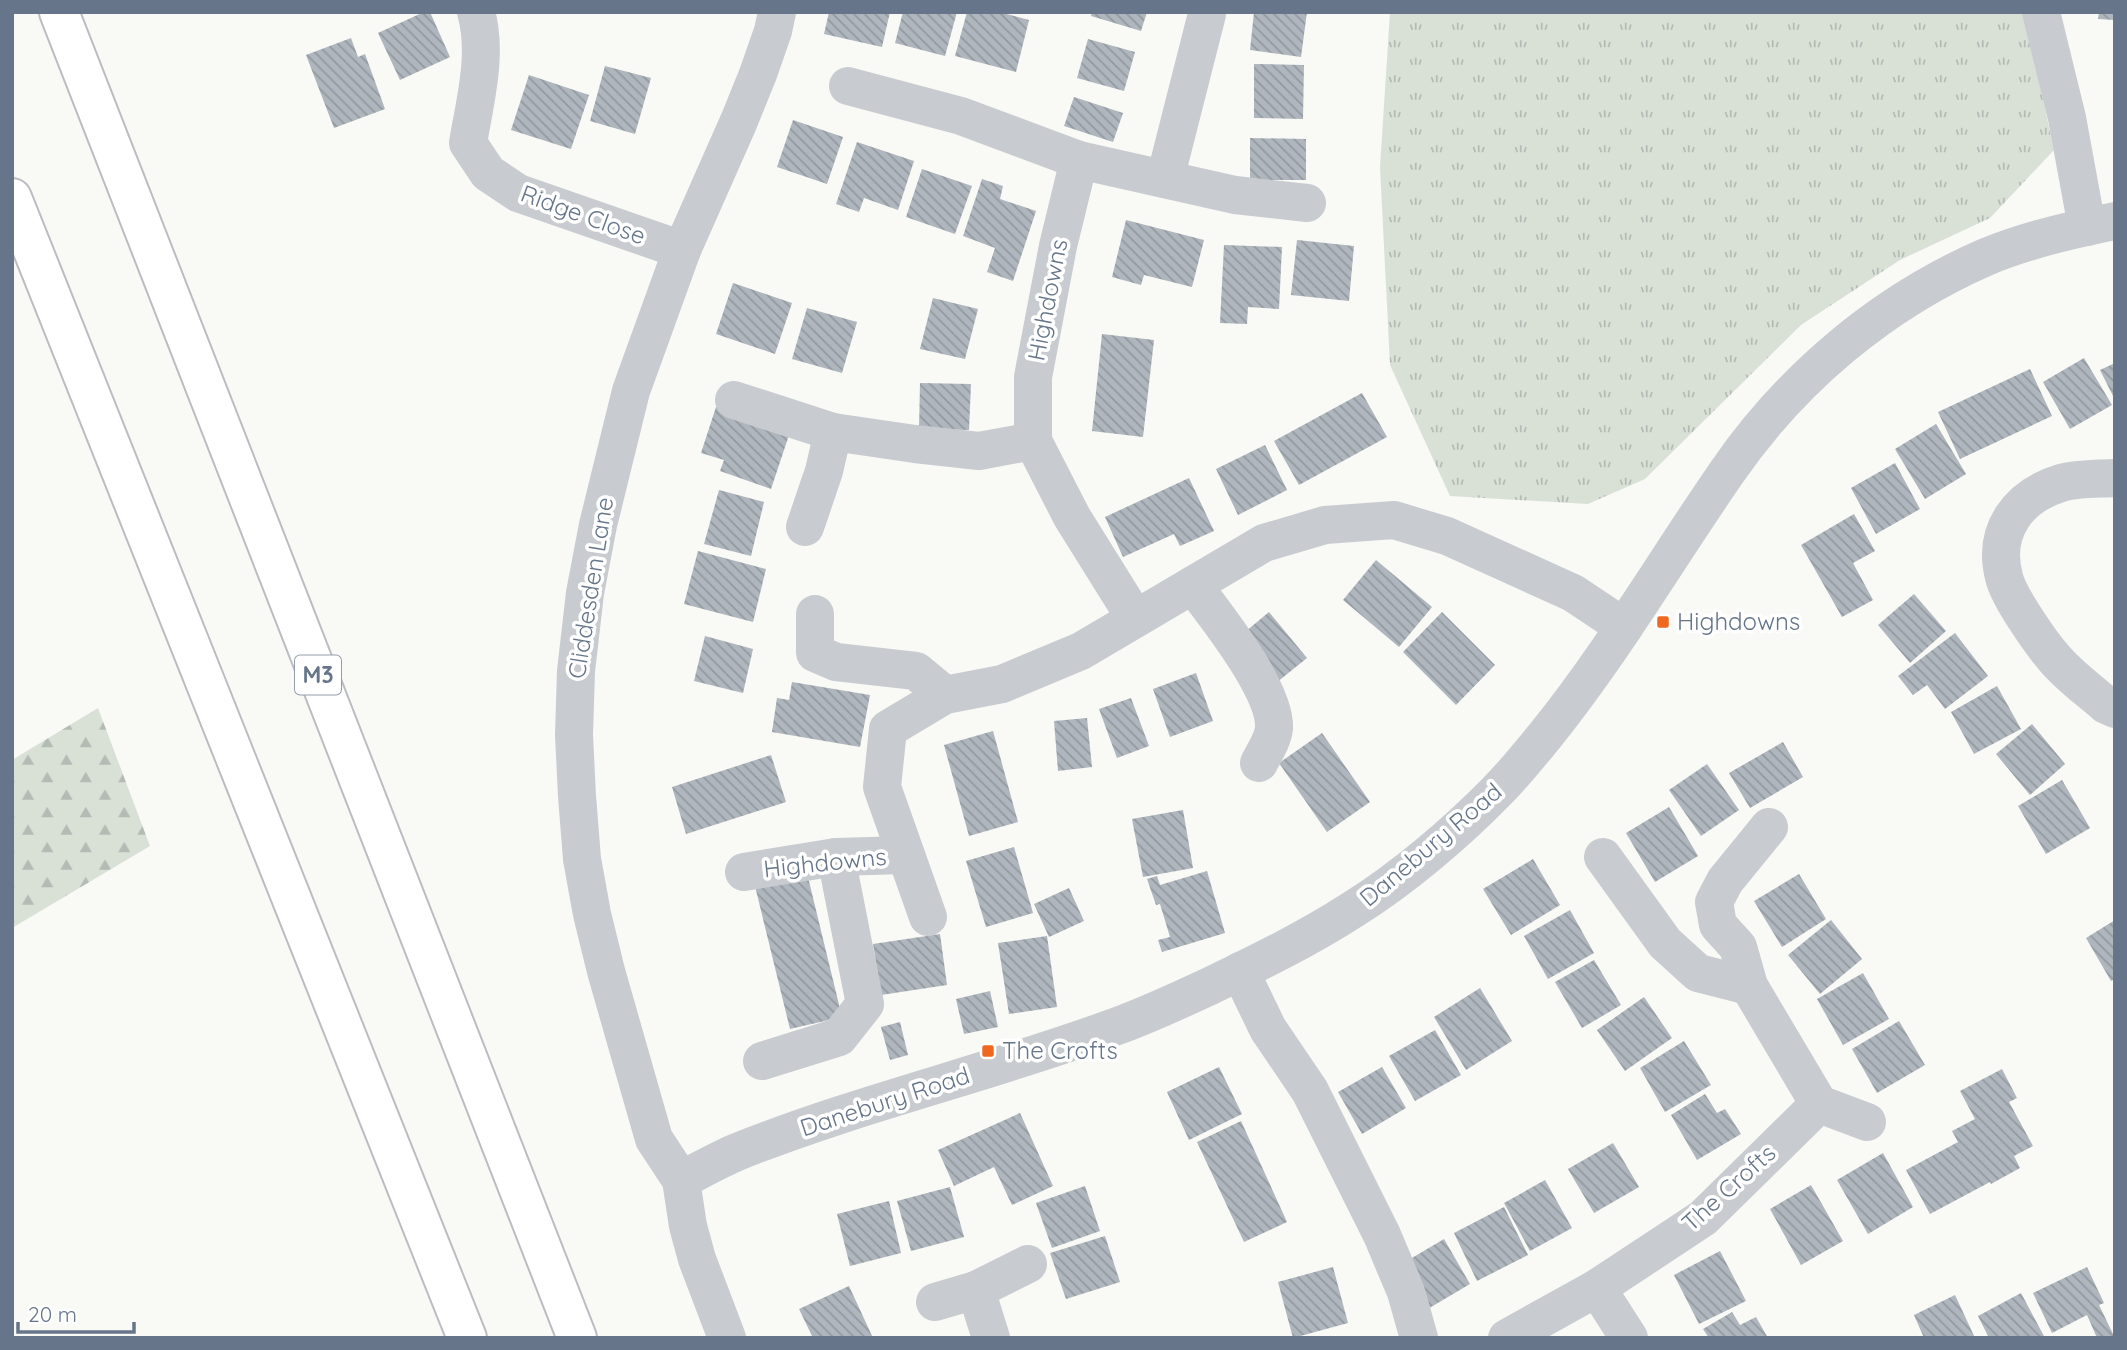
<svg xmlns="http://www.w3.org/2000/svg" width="2127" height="1350" viewBox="0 0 2127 1350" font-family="Quicksand,sans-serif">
	<defs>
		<pattern id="forest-firs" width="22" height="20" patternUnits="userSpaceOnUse" patternTransform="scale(1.75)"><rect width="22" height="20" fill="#d9e1d7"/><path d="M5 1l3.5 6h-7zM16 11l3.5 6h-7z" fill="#b4bbb4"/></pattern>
		<pattern id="park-tufts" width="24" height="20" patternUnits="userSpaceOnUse" patternTransform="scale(1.75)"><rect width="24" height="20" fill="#d9e1d7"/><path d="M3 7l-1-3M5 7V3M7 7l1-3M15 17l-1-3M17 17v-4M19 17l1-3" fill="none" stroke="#b4bbb4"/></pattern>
		<pattern id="building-back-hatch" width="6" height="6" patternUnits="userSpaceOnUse" patternTransform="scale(1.75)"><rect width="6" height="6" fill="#afb6bd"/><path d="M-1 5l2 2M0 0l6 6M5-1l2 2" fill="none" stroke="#92999f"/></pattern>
	</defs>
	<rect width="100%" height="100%" fill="#f9f9f6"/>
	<!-- forest -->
	<path fill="url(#forest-firs)" d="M98,708l52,138 -138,82v-168z"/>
	<!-- park -->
	<path fill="url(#park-tufts)" d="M1390,12h634l30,138 -64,68 -90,42 -99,65 -156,154 -57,25 -138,-8 -60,-131 -10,-198z"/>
	<!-- building -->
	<g fill="url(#building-back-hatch)">
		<path d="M424,12h6l20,45 -50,23 -22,-47z"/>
		<path d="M829,12h61l-8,35 -58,-13z"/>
		<path d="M903,12h54l-12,44 -50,-13z"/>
		<path d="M967,12h32l30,8 -13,52 -61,-16z"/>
		<path d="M1092,12h55l-6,19 -50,-15z"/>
		<path d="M1254,12h53l-6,45 -51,-7z"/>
		<path d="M2099,12h16v8l-17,-1z"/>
		<path d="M351,38l7,19 7,-3 20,55 -51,19 -28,-73z"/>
		<path d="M1088,39l47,13 -11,39 -47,-13z"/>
		<path d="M1254,64l50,1 -1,54 -49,-1z"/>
		<path d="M605,66l46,12 -16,56 -45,-13z"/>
		<path d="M529,75l60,20 -18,54 -60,-19z"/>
		<path d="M1074,97l49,16 -10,29 -49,-16z"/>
		<path d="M793,120l50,17 -16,47 -50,-17z"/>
		<path d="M1250,138l56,1v41h-56z"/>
		<path d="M857,142l57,19 -16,49 -34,-12 -5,14 -23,-8z"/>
		<path d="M922,169l50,17 -17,48 -49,-17z"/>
		<path d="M982,179l21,7 -3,13 36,12 -23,70 -26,-9 8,-24 -32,-12z"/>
		<path d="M1126,220l78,20 -12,47 -48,-12 -3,10 -29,-8z"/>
		<path d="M1297,240l57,6 -5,55 -58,-6z"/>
		<path d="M1224,245l58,2 -3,62 -31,-2 -1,17 -27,-1z"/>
		<path d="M733,283l59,20 -17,51 -59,-20z"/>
		<path d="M933,298l45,11 -13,50 -45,-10z"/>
		<path d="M807,308l50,14 -15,51 -50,-14z"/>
		<path d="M1102,334l52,6 -11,97 -51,-6z"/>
		<path d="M2084,358l28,47 -42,24 -27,-47z"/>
		<path d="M2115,363v37l-15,-30z"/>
		<path d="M2030,369l22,47 -92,43 -22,-47z"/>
		<path d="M920,383l51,1 -2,46 -50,-1z"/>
		<path d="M1362,393l25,44 -88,48 -25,-44z"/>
		<path d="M716,407l74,25 -19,57 -51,-18 4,-11 -23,-7z"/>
		<path d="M1936,424l30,50 -41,25 -30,-50z"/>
		<path d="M1265,445l22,45 -49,25 -22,-46z"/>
		<path d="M1895,463l25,46 -44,25 -25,-46z"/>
		<path d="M1189,478l25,53 -34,15 -6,-12 -51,23 -18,-40z"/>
		<path d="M719,490l45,12 -13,54 -47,-12z"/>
		<path d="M1854,514l21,37 -22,12 20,37 -31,17 -41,-72z"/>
		<path d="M698,551l68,18 -13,53 -69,-18z"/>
		<path d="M1376,560l56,47 -33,40 -56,-47z"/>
		<path d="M1914,594l32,37 -36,32 -32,-38z"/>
		<path d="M1269,612l38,46 -36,29 -38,-45z"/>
		<path d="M1442,612l53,53 -39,40 -53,-53z"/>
		<path d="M1955,633l33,43 -43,33 -18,-24 -14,10 -15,-19z"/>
		<path d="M705,636l48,13 -10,44 -49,-12z"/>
		<path d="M1196,673l17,48 -43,16 -17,-48z"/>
		<path d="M792,682l78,13 -10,52 -88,-15 5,-34 12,2z"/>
		<path d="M1997,686l24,43 -47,25 -23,-42z"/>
		<path d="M1131,698l18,48 -32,12 -18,-49z"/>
		<path d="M1087,718l5,49 -34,4 -4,-50z"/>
		<path d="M2032,724l33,40 -35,31 -34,-41z"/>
		<path d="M993,731l25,91 -49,14 -25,-91z"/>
		<path d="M1322,733l48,69 -43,30 -48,-69z"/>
		<path d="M1783,742l20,35 -53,31 -21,-35z"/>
		<path d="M771,755l15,47 -100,32 -14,-47z"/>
		<path d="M1707,764l32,46 -38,26 -32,-46z"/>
		<path d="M2062,780l28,48 -44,26 -28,-48z"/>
		<path d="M1669,807l29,49 -43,26 -29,-49z"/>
		<path d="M1183,810l10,58 -50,9 -11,-58z"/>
		<path d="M1014,847l19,66 -47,14 -20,-66z"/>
		<path d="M1533,859l27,46 -49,30 -28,-46z"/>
		<path d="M806,869l36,148 -52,12 -36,-147z"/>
		<path d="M1207,871l18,62 -63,19 -4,-12 12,-3 -10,-33 -4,1 -9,-26 10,-3 3,9z"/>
		<path d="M1799,874l27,45 -44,28 -28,-46z"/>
		<path d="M1069,888l15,33 -35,16 -15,-33z"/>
		<path d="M1570,910l24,43 -46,26 -24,-43z"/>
		<path d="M1831,920l31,39 -42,35 -32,-39z"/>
		<path d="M2115,920v59l-4,2 -25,-43z"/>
		<path d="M940,934l7,51 -66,10 -8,-51z"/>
		<path d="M1047,936l10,71 -48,7 -11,-71z"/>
		<path d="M1594,960l27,45 -39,23 -27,-46z"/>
		<path d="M1863,973l26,46 -46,26 -26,-46z"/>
		<path d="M1480,988l32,53 -46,29 -32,-53z"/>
		<path d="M990,991l8,36 -34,7 -8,-35z"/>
		<path d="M1644,997l28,41 -47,33 -28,-41z"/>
		<path d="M1899,1021l26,44 -48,28 -25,-44z"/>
		<path d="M900,1022l8,33 -18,5 -9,-33z"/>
		<path d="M1435,1030l26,45 -46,26 -26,-45z"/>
		<path d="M1684,1041l27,44 -46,27 -25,-44z"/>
		<path d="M1219,1067l23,47 -53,26 -22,-48z"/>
		<path d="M1382,1067l24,41 -44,26 -24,-42z"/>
		<path d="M2002,1069l15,29 -8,4 24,44 -19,10 6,12 -29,16 -1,-2 -60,32 -24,-44 52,-28 -6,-11 23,-12 -15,-28z"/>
		<path d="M1705,1094l12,19 8,-4 16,25 -44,26 -26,-45z"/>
		<path d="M1020,1113l33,73 -41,19 -18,-38 -40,19 -16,-36z"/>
		<path d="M1241,1121l46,101 -43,20 -47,-100z"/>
		<path d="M1613,1143l26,44 -45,26 -26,-44z"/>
		<path d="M1883,1153l30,54 -45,27 -31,-54z"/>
		<path d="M1545,1180l27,48 -42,23 -26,-48z"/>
		<path d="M1811,1185l32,56 -42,24 -31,-56z"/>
		<path d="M1085,1186l15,45 -48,17 -16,-45z"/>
		<path d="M950,1187l14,50 -53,14 -14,-50z"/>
		<path d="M889,1201l12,52 -51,13 -13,-52z"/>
		<path d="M1504,1207l24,48 -51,26 -23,-48z"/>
		<path d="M1105,1236l15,46 -54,17 -16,-46z"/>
		<path d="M1444,1239l26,45 -44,26 -26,-45z"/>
		<path d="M1720,1251l26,50 -47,23 -25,-49z"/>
		<path d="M1333,1267l15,56 -55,15 -15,-56z"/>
		<path d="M2087,1267l17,36 -5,2 16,33h-18l-10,-23 -35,18 -19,-40z"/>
		<path d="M849,1286l24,52h-60l-14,-29z"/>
		<path d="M2021,1293l24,45h-56l-11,-22z"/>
		<path d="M1955,1295l20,43h-51l-10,-23z"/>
		<path d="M1732,1312l8,13 16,-8 12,21h-59l-6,-9z"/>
	</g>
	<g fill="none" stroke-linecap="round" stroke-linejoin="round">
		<defs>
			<g id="highway">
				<path d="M59,12l518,1326"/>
				<path d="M12,198l455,1140"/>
			</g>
		</defs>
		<!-- highway casing -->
		<use href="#highway" stroke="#babdc1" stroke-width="42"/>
		<!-- minor -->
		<g stroke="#c8cbcf" stroke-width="38">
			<path d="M476,12c12,42 -1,89 -8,131l20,30 30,20 164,57"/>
			<path d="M2041,12l26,106 20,109"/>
			<path d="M848,86l113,30 118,44 156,35 72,8"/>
			<path d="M1079,160l-21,86 -25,131v64l39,76 63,101"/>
			<path d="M1165,179l42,-165"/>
			<path d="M734,400l99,32 82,12 64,7 54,-10"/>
			<path d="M2115,478c-17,1 -37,0 -54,5 -43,13 -69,48 -57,94 4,19 37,66 50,81 15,18 35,32 52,47l9,4"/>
			<path d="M805,527l19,-56 9,-39"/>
			<path d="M1193,585c23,31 83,105 81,143 -1,12 -10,25 -15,35"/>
			<path d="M815,614v39l21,9 80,9 29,24"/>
			<path d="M1769,827l-44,54 -11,21 4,23 20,22 11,39 70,118 48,18"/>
			<path d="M1603,857l62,86 33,30 51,13"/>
			<path d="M744,872l92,-15 69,-2"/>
			<path d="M928,917l-46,-130 6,-58 57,-34 57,-11 79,-33 183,-108 61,-18 69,-5 53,16 126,57 51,34"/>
			<path d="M1240,971l28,58 42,62 72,144 24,57 13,46"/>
			<path d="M762,1061l77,-24 26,-33 -29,-147"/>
			<path d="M681,1180c18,-9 37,-20 56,-28 125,-50 257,-80 383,-127 30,-11 60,-25 90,-39 48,-23 97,-47 142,-76 50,-31 104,-77 145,-119 17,-17 32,-36 47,-54 68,-84 122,-177 183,-265 64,-93 155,-170 259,-215 41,-17 85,-27 129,-36"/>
			<path d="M1597,1288l32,50"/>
			<path d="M976,1290l15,48"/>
			<path d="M935,1302l41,-12 52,-26"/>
			<path d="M727,1338l-30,-79 -9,-33 -7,-46 -27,-41 -48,-168 -14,-57 -10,-55 -5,-63 -3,-61 2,-64 9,-78 13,-68 33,-134 51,-141 57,-129 19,-47 15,-43 4,-19"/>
			<path d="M1507,1338l90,-50 106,-70 116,-114"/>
		</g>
		<!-- highway -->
		<use href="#highway" stroke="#fff" stroke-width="38"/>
	</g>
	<!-- markers -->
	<g fill="#ef6820" stroke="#fff" stroke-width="2.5">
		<rect x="1656" y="615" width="14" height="14" rx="3.5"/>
		<rect x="981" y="1044" width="14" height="14" rx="3.5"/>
	</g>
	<g text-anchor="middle" stroke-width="7" stroke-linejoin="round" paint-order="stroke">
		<!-- shield labels -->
		<rect fill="#fff" stroke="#949eac" stroke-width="2" x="295" y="655.5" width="46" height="39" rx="5"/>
		<g font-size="23" font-weight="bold" fill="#667589">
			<text x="318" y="683">M3</text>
		</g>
		<!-- street labels -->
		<g font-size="24" fill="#667589" stroke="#fff">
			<text transform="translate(583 215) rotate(20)" y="8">Ridge Close</text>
			<text transform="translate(1048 300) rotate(-79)" y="8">Highdowns</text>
			<text transform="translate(591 588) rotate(-81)" y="8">Cliddesden Lane</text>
			<text transform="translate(1431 845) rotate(-40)" y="8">Danebury Road</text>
			<text transform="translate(825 863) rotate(-6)" y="8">Highdowns</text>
			<text transform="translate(885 1102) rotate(-18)" y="8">Danebury Road</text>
			<text transform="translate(1729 1188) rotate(-42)" y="8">The Crofts</text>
		</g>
		<!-- poi labels -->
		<g font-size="24" fill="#667589" stroke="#fff" text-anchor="start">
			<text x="1677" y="630">Highdowns</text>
			<text x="1002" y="1059">The Crofts</text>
		</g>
	</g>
	<!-- border -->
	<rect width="2127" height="1350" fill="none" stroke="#667589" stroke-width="28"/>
	<!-- scale -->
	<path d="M18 1322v10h116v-10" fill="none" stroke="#667589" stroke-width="3.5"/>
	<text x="28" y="1322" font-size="21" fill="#667589" stroke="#ffffff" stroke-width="5" paint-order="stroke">20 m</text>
</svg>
